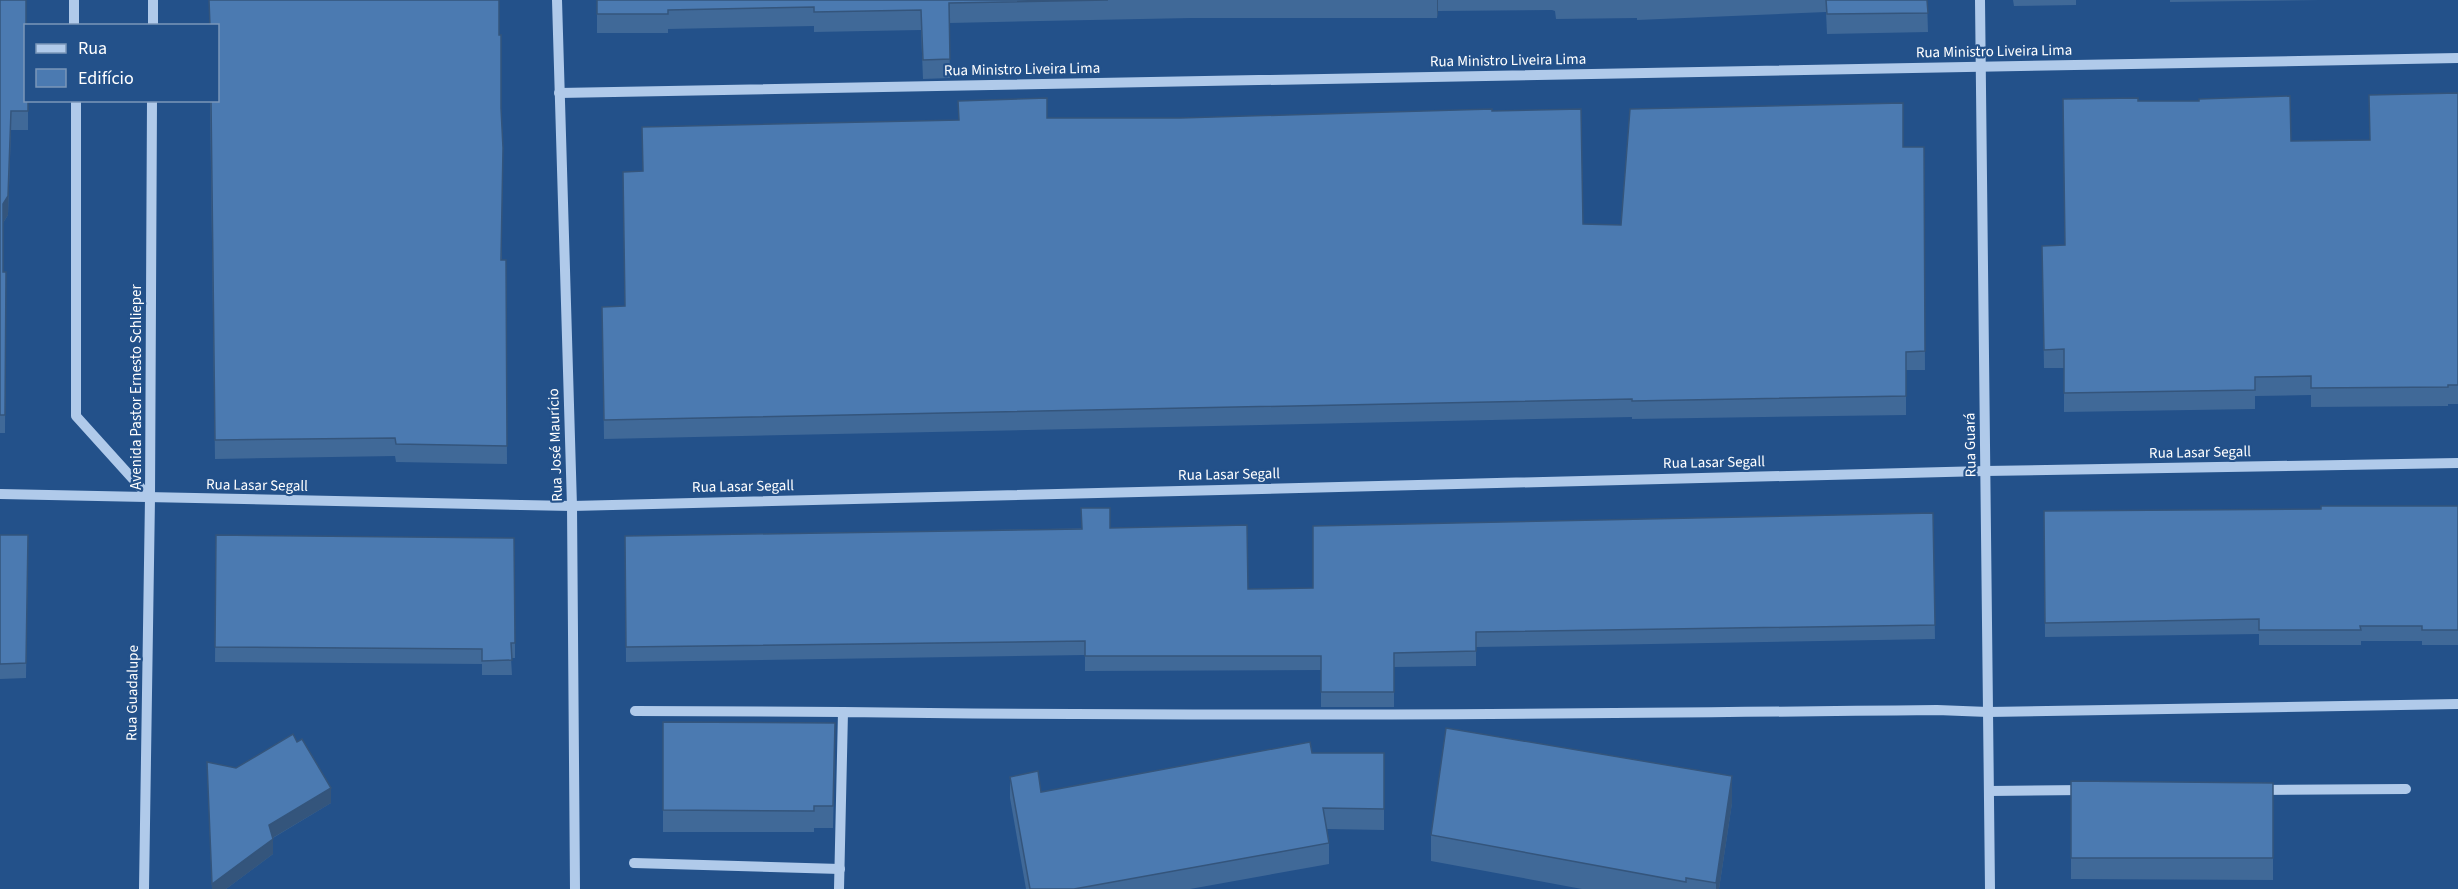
<svg xmlns="http://www.w3.org/2000/svg" width="2458" height="889" viewBox="0 0 2458 889" font-family="'Source Sans 3',sans-serif">
	<rect width="100%" height="100%" fill="#23518a"/>
	<g fill="none" stroke-linecap="round" stroke-linejoin="round">
		<!-- minor -->
		<g stroke="#b0caea" stroke-width="10">
			<path d="M74,0v26"/>
			<path d="M557,0l15,506 3,383"/>
			<path d="M1980,0l10,889"/>
			<path d="M153,26v-26"/>
			<path d="M559,93l1899,-35"/>
			<path d="M76,100v316l74,82"/>
			<path d="M0,494l572,12 1413,-35 473,-8"/>
			<path d="M635,711l208,1"/>
			<path d="M2259,790l147,-1"/>
			<path d="M1989,791l96,-1"/>
			<path d="M634,863l206,6"/>
			<path d="M144,889l6,-391 2,-398"/>
			<path d="M839,889l4,-177c365,5 729,2 1094,-2l51,2 470,-8"/>
		</g>
	</g>
	<!-- wall -->
	<g fill="#406998">
		<path d="M0,0l28,100v30h-17l-3,85 -5,8v49h3l-1,161h-5z"/>
		<path d="M597,0h1330l1,32 -101,2 -1,-22 -189,8v-2l-81,1 -1,-8 -3,-1 -114,1 -1,7h-246l-242,5 1,55 -27,1 -2,-49 -107,2v-6l-146,3v4h-71z"/>
		<path d="M2013,0h63v5l-62,1z"/>
		<path d="M2170,0h150l-150,2z"/>
		<path d="M499,35l2,75 1,150h4l1,204 -111,-2 -1,-6 -180,3 -5,-359z"/>
		<path d="M2458,93v311h-10v2l-137,1v-12l-56,1v13l-191,3v-44h-20l-2,-122 23,-1 73,-144 153,40 79,-1 -1,-45z"/>
		<path d="M1492,111l91,113 38,1 282,-78h21l1,223h-19v45l-274,4v-2l-1028,22 -2,-132 23,-1 17,-135 316,-51 89,-2h133z"/>
		<path d="M2458,506v139h-36v-4h-61v4h-102v-11l-214,3 -1,-126 277,-2z"/>
		<path d="M1933,513l2,126 -459,8v19l-82,1v40h-73v-37l-236,1v-16l-459,7 -1,-126 485,-8 138,61 65,-1z"/>
		<path d="M0,535h28l-2,143 -26,1z"/>
		<path d="M216,535l299,108v15h-4l1,17h-30v-11l-267,-2z"/>
		<path d="M663,722l172,22 -2,84h-19v4h-151z"/>
		<path d="M1312,753h72v77l-57,-1 2,14v21l-139,25h-164l-16,-91v-21l31,15z"/>
		<path d="M207,762l124,41 -58,35v16l-47,35h-14z"/>
		<path d="M2071,781l202,2v97l-202,-1z"/>
		<path d="M1732,803l-13,86h-137l-151,-28v-26z"/>
	</g>
	<!-- shaded-wall -->
	<g fill="#34557c">
		<path d="M1437,0h1v11l-1,7z"/>
		<path d="M11,111l-3,104 -5,8v-19z"/>
		<path d="M1732,776v27l-13,86h-3v-6z"/>
		<path d="M331,788v15l-62,37v-15z"/>
		<path d="M273,839v15l-47,35h-14v-5z"/>
	</g>
	<!-- building -->
	<g fill="#4b7ab1" stroke="#34557c" stroke-width="1.5">
		<path d="M0,0h26v100h2v11h-17l-3,85 -5,8v68h3l-1,143h-5z"/>
		<path d="M209,0h290v35h2v73l2,40 -2,112h5l1,186 -111,-2 -1,-6 -180,2 -4,-340h7v-74h-8z"/>
		<path d="M597,0h511l-159,3 1,56 -27,1 -2,-50 -107,2v-5l-146,3v4h-71z"/>
		<path d="M1826,0h101l1,13 -101,1z"/>
		<path d="M2458,93v292h-10v2l-137,1v-12l-56,1v13l-191,3v-44l-20,1 -2,-104 23,-1 -2,-146 75,-1v3h61v-2l91,-3 1,45 79,-1 -1,-45z"/>
		<path d="M1047,98v20h133l312,-9v2l89,-2 2,115 38,1 9,-116 273,-6v44h21l1,204 -19,1v44l-274,5v-2l-1028,21 -2,-113 23,-1 -2,-134 20,-1 -1,-44 317,-7 -1,-19z"/>
		<path d="M2321,506h137v124h-36v-4h-62l1,4h-102v-11l-214,4 -1,-112 277,-2z"/>
		<path d="M1081,508h29v20l137,-3 1,64 65,-1v-62l620,-13 2,112 -459,7v19l-82,2v39h-73v-36h-236v-15l-459,6 -1,-111 457,-7z"/>
		<path d="M0,535h28l-2,128 -26,1z"/>
		<path d="M216,535l298,3 1,105h-4l1,17 -30,1v-12l-267,-2z"/>
		<path d="M663,722l172,1 -2,83h-19v5l-151,-1z"/>
		<path d="M1446,728l286,48 -16,107 -30,-5v4l-255,-47z"/>
		<path d="M293,734l4,8 5,-3 29,49 -62,37 4,14 -61,45 -5,-122 29,6z"/>
		<path d="M1310,742l2,11h72v56l-61,-1 6,35 -255,46h-44l-20,-112 28,-6 3,21z"/>
		<path d="M2071,781l202,2v75h-202z"/>
	</g>
	<g text-anchor="middle" stroke-width="4.5" stroke-linejoin="round" paint-order="stroke">
		<!-- street labels -->
		<g font-size="15" fill="#fff" stroke="#23518a">
			<text transform="translate(1994 51) rotate(-1)" y="5">Rua Ministro Liveira Lima</text>
			<text transform="translate(1508 60) rotate(-1)" y="5">Rua Ministro Liveira Lima</text>
			<text transform="translate(1022 69) rotate(-1)" y="5">Rua Ministro Liveira Lima</text>
			<text transform="translate(136 387) rotate(-90)" y="5">Avenida Pastor Ernesto Schlieper</text>
			<text transform="translate(555 445) rotate(-92)" y="5">Rua José Maurício</text>
			<text transform="translate(1970 445) rotate(-91)" y="5">Rua Guará</text>
			<text transform="translate(2200 452) rotate(-1)" y="5">Rua Lasar Segall</text>
			<text transform="translate(1714 462) rotate(-1)" y="5">Rua Lasar Segall</text>
			<text transform="translate(1229 474) rotate(-1)" y="5">Rua Lasar Segall</text>
			<text transform="translate(257 485) rotate(1)" y="5">Rua Lasar Segall</text>
			<text transform="translate(743 486) rotate(-1)" y="5">Rua Lasar Segall</text>
			<text transform="translate(132 693) rotate(-89)" y="5">Rua Guadalupe</text>
		</g>
	</g>
	<!-- legend -->
	<rect x="24" y="24" width="195" height="78" fill="#23518a" stroke="#7b97b9" stroke-width="1.5"/>
	<rect x="36" y="44" width="30" height="9" fill="#b0caea" stroke="#7b97b9" stroke-width="1.5"/>
	<text x="78" y="54" font-size="18" fill="#ffffff">Rua</text>
	<rect x="36" y="69" width="30" height="18" fill="#4b7ab1" stroke="#7b97b9" stroke-width="1.5"/>
	<text x="78" y="84" font-size="18" fill="#ffffff">Edifício</text>
</svg>
